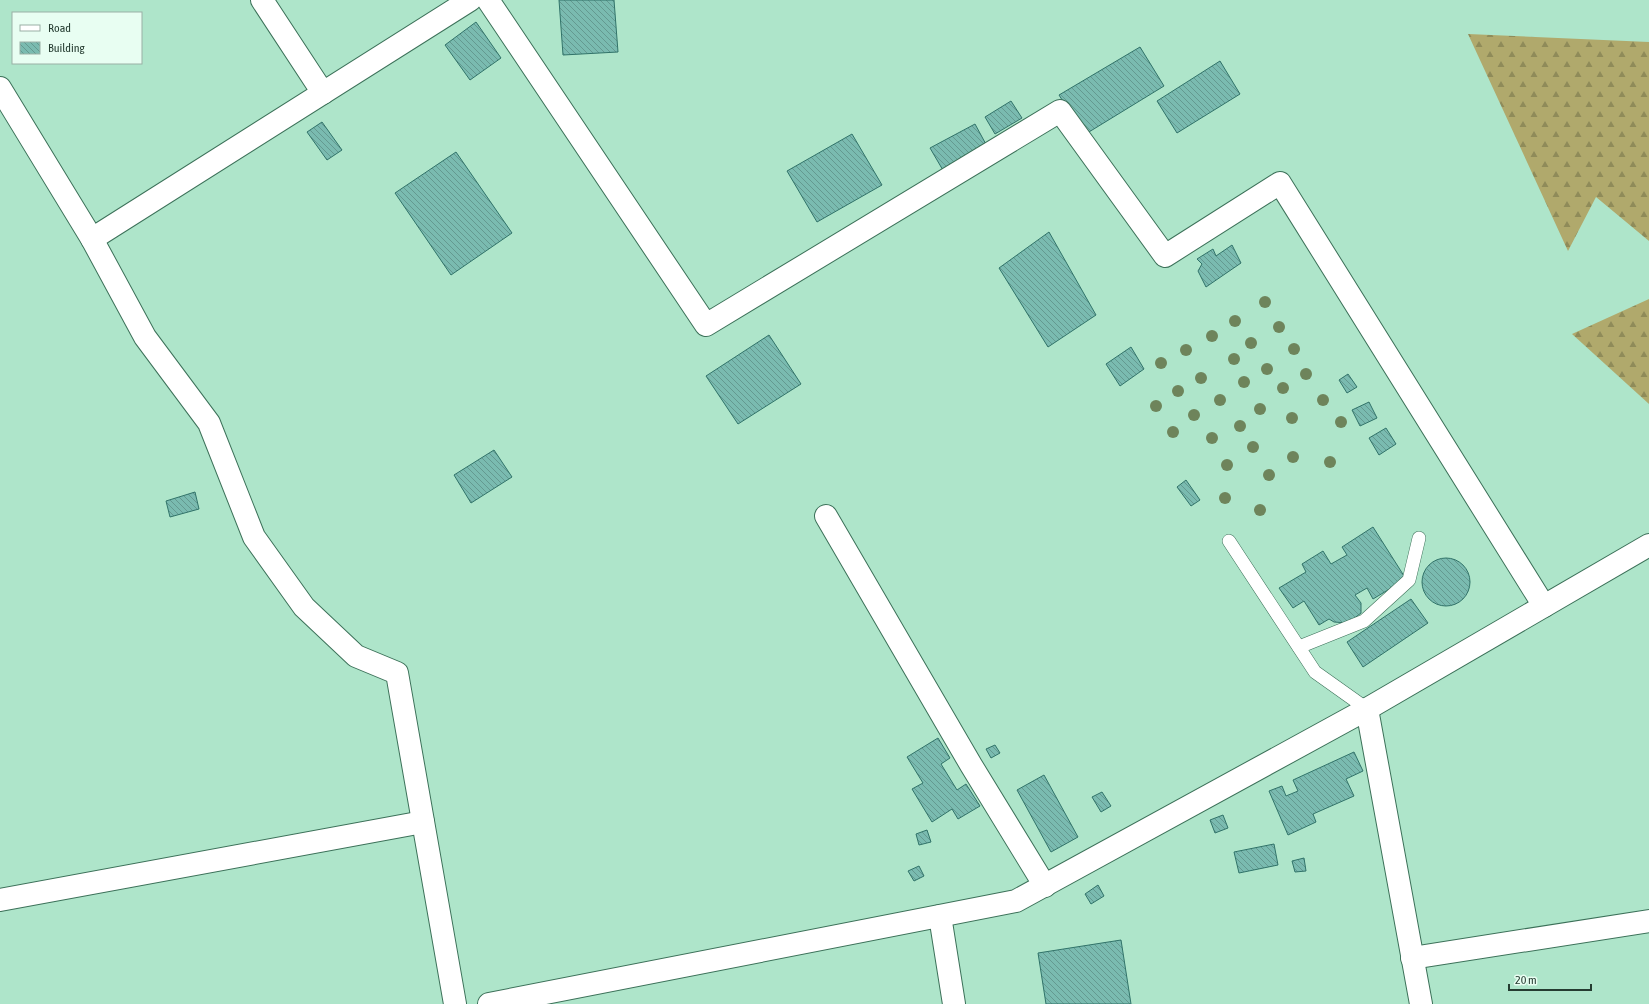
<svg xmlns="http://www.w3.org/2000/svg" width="1649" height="1004" viewBox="0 0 1649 1004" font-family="'Asap Condensed',sans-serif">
	<defs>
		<pattern id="forest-firs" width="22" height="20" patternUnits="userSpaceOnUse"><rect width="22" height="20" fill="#b0a96c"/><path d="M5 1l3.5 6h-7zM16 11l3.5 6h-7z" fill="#8f8b59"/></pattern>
		<pattern id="building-back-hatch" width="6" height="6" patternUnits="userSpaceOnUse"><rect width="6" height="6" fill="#7abbb0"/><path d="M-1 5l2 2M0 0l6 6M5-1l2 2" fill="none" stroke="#649990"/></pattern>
	</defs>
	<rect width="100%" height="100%" fill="#aee5ca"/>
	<!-- forest -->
	<g fill="url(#forest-firs)">
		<path d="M1468,34l181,8v199l-53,-44 -28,54z"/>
		<path d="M1649,299v105l-77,-70z"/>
	</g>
	<!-- building -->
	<g fill="url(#building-back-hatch)" stroke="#317369">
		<path d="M559,0h55l4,52 -55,3z"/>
		<path d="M476,22l25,36 -31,22 -25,-35z"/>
		<path d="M1140,47l24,39 -80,49 -25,-40z"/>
		<path d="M1220,61l20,33 -63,39 -20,-32z"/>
		<path d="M1011,101l11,17 -27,16 -10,-17z"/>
		<path d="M322,122l20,28 -15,10 -20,-28z"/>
		<path d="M975,124l13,24 -44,24 -14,-24z"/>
		<path d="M852,134l30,51 -65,37 -30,-51z"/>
		<path d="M456,152l56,81 -61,42 -56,-82z"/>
		<path d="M1049,232l47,83 -48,32 -49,-79z"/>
		<path d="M1232,245l9,18 -35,24 -8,-16 4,-7 -5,-5 16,-10 3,7z"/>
		<path d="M769,335l32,49 -63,40 -32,-48z"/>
		<path d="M1131,347l13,22 -24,17 -14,-22z"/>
		<path d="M1348,374l9,13 -10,6 -8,-13z"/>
		<path d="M1369,402l8,16 -17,8 -8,-16z"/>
		<path d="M1386,428l10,16 -17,11 -10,-17z"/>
		<path d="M494,450l18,27 -41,26 -17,-28z"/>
		<path d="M1186,480l14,20 -9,6 -14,-19z"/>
		<path d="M195,492l4,17 -29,8 -4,-16z"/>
		<path d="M1373,527l33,52 -33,20 -6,-11 -12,7 6,8v10l-13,10 -14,-1 -5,-3 -10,6 -15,-24 -11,7 -14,-20 27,-16 -4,-8 21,-13 8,13 16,-9 -5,-8z"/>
		<circle cx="1446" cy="582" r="24"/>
		<path d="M1411,599l17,24 -65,44 -16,-25z"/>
		<path d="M938,738l12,20 -9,6 16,26 9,-6 14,22 -22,13 -6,-10 -20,13 -20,-33 11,-6 -16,-26z"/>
		<path d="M995,745l5,8 -9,5 -5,-9z"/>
		<path d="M1354,752l9,19 -17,8 8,17 -41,18 3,8 -28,13 -19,-44 13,-5 4,10 12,-5 -5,-11z"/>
		<path d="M1044,775l34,62 -27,15 -34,-62z"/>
		<path d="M1102,792l9,14 -10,6 -9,-15z"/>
		<path d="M1223,815l5,13 -13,5 -5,-13z"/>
		<path d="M927,830l4,12 -12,3 -3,-11z"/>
		<path d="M1274,844l4,21 -39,8 -5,-21z"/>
		<path d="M1304,858l2,13 -11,1 -3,-11z"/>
		<path d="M919,866l5,10 -10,5 -6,-10z"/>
		<path d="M1098,885l6,11 -13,8 -6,-10z"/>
		<path d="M1121,940l10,64h-85l-8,-51z"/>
	</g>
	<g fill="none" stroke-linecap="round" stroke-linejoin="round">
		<defs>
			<g id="lane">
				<path d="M1229,541l86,131 52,37"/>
				<path d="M1299,647l65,-26 45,-41 10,-42"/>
			</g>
			<g id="street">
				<path d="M262,0l61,93"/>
				<path d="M488,0l218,325 354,-214 105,145 115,-73 264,423"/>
				<path d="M0,88l92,151 53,98 64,86 45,114 50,70 52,49 41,17 58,331"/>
				<path d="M92,239l378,-239"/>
				<path d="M826,516l145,249 74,121"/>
				<path d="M1367,709l54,295"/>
				<path d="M0,900l423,-78"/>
				<path d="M940,916l14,88"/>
				<path d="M1412,958l237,-37"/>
				<path d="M489,1004l527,-103 351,-192 282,-164"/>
			</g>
		</defs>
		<!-- lane casing -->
		<use href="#lane" stroke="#3c7159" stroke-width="14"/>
		<!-- street casing -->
		<use href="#street" stroke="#3c7159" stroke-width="24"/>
		<!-- lane -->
		<use href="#lane" stroke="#fff" stroke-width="13"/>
		<!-- street -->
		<use href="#street" stroke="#fff" stroke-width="22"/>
	</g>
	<!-- trees -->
	<g fill="#6e845b">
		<circle cx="1265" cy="302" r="6"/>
		<circle cx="1235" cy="321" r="6"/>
		<circle cx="1279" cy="327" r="6"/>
		<circle cx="1212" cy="336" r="6"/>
		<circle cx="1251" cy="343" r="6"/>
		<circle cx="1294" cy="349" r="6"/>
		<circle cx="1186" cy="350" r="6"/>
		<circle cx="1234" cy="359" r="6"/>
		<circle cx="1161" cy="363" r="6"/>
		<circle cx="1267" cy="369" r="6"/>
		<circle cx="1306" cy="374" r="6"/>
		<circle cx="1201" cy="378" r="6"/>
		<circle cx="1244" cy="382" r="6"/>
		<circle cx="1283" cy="388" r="6"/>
		<circle cx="1178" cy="391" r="6"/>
		<circle cx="1220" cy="400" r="6"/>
		<circle cx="1323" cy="400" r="6"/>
		<circle cx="1156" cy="406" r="6"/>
		<circle cx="1260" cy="409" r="6"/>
		<circle cx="1194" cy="415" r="6"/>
		<circle cx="1292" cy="418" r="6"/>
		<circle cx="1341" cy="422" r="6"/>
		<circle cx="1240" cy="426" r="6"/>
		<circle cx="1173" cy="432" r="6"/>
		<circle cx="1212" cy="438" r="6"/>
		<circle cx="1253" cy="447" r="6"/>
		<circle cx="1293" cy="457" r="6"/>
		<circle cx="1330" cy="462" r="6"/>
		<circle cx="1227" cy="465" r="6"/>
		<circle cx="1269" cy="475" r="6"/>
		<circle cx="1225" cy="498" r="6"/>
		<circle cx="1260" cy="510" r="6"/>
	</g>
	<!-- legend -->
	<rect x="12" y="12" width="130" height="52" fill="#e8fef2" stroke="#9ab0a5"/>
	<rect x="20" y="25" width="20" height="6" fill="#ffffff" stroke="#9ab0a5"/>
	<text x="48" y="32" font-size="12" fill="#253c31">Road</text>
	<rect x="20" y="42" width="20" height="12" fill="url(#building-back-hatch)" stroke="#9ab0a5"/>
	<text x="48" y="52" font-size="12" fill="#253c31">Building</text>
	<!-- scale -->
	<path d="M1509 984v6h82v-6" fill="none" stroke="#253c31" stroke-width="2"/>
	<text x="1515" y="984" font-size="12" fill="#253c31" stroke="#e8fef2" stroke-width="3" paint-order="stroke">20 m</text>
</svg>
